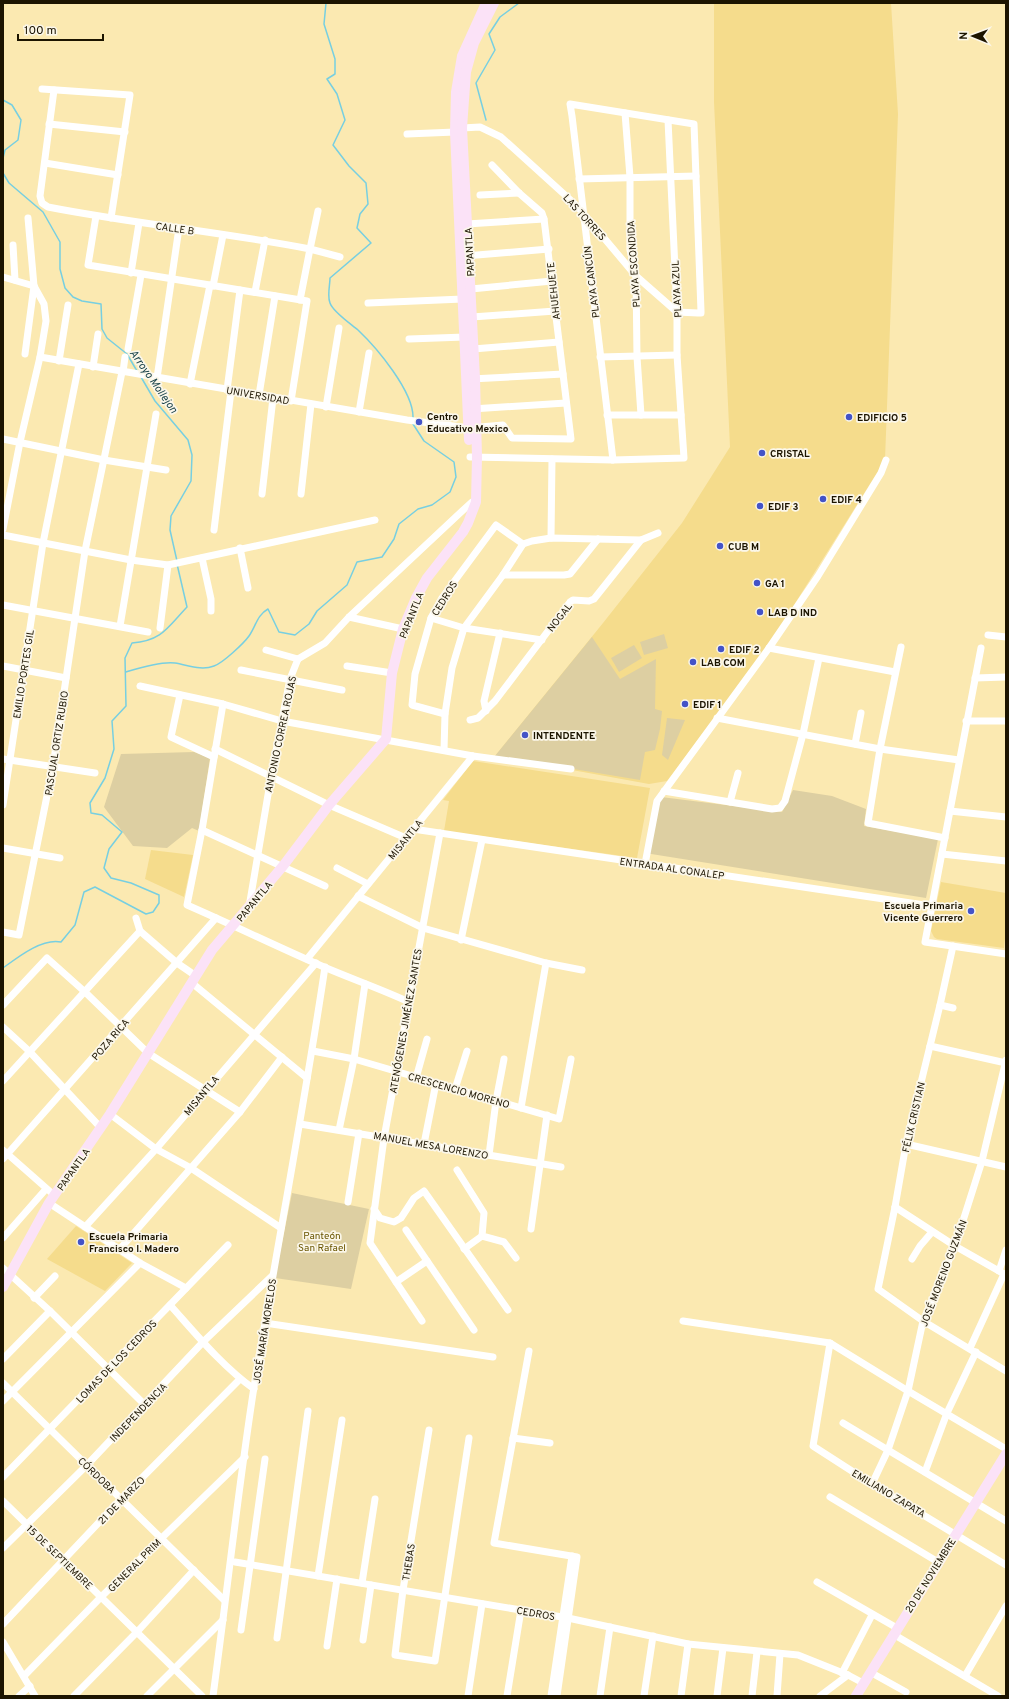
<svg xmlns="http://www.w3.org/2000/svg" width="1009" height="1699" viewBox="0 0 1009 1699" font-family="Overpass,sans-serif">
	<rect width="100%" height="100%" fill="#fbe9b1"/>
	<!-- built -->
	<g fill="#f5dc8c">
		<path d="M714,3h177l7,111 -13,346 -118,188 -100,133 -18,3 -154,-28 108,-133 79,-100 48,-76 -16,-345z"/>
		<path d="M473,761l177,27 -13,70 -193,-27 5,-30 -6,-1z"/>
		<path d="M151,850l42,5 -9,42 -39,-18z"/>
		<path d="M941,882l65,11v36l-2,19 -67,-9 -3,-2 -3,-6z"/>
		<path d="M76,1226l56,37 -27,28 -58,-32z"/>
	</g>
	<!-- green -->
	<g fill="#ddcfa2">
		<path d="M664,634l4,14 -24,7 -4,-13z"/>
		<path d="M592,637l28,42 36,-20 -1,50 7,2 -2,18 -5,21 -10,2 -5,28 -145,-24z"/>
		<path d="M634,645l8,13 -23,14 -8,-14z"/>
		<path d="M667,718l18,2 -17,40 -6,-5z"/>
		<path d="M194,752l16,6 -11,73 -7,-3 -25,20 -34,-2 -29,-39 17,-53z"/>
		<path d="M793,790l39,6 34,13 -2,17 74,13 -12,59 -281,-45 16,-56 121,15z"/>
		<path d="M292,1193l77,16 -18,80 -76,-11z"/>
	</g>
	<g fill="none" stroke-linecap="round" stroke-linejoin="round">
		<!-- stream -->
		<g stroke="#77cfe1" stroke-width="1.5">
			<path d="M326,3l-2,21 11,35v15l-8,5 10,15 8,26 -12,25 16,21 17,17 2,21 -8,10 -3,14 14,15 -41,35c0,7 -3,18 0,25 3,9 21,21 28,27 19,18 56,62 55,88"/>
			<path d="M3,98v2l9,5 9,15 -3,20 -13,10 -2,8"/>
			<path d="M486,120l-10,-37 19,-33 -6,-16 11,-17 19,-14"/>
			<path d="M3,173l6,10 34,29 17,30v27l5,19 8,9 9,4 19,3 1,25 5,9 20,16 10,17"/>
			<path d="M141,377l14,24 33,39 4,15 -1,26 -20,35 -1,14 7,31"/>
			<path d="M126,672c13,-4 35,-11 49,-9 13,2 26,8 39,3 9,-3 30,-23 35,-30 7,-10 8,-21 19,-27l11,23 16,3 14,-11 8,-13 30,-26 10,-23 25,-5 12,-18 5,-15 19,-15 14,-4 18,-13 6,-15 -2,-15 -30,-21 -11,-17"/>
			<path d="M3,968c15,-11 39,-30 58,-26l14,-17 9,-33 11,-5 51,27 7,-2 6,-9v-8l-28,-12 -20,-5 -7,-10 5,-19 13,-17 -20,-17 -11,-2 -1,-10 15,-25 9,-29 -2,-28 14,-15 -1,-48 7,-15c30,-2 36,-16 55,-36l-10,-43"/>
		</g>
		<!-- street -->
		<g stroke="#fff" stroke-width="7">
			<path d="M42,89l88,6 -19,123"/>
			<path d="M54,90l-14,106 2,7 6,4c87,17 175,25 262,42l-10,51"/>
			<path d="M625,113l5,64v73l6,26 1,81 4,58"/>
			<path d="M49,124l76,8"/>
			<path d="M462,128l18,-1 21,10 75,68 7,8 53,63 41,36 21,1h3v-2l-7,-187 -124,-20 2,12c13,114 27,229 41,344"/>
			<path d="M407,134l48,-2"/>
			<path d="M45,163l73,12"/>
			<path d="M579,179l117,-3"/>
			<path d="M480,195l39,-2"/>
			<path d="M318,211l-8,38 30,8"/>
			<path d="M96,216l-8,49 219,36 -16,100"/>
			<path d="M467,224l77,-5"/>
			<path d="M13,245l2,35"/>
			<path d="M465,256l84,-7"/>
			<path d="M131,273l8,-50"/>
			<path d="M3,277l31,9"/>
			<path d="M213,286l10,-51"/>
			<path d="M471,289l81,-8"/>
			<path d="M255,292l10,-52"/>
			<path d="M368,303l95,-4"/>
			<path d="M472,317l83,-6"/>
			<path d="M409,339l56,-2"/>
			<path d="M128,349l13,-74"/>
			<path d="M473,349l86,-7"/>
			<path d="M25,354l9,-68"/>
			<path d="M40,357l367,63 62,8 34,-3 9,13 59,1 -27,-220 -2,-6 -23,-20 -27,-28"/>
			<path d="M600,357l77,-2"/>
			<path d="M59,361l9,-56"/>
			<path d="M93,367l5,-33"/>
			<path d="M123,372l2,-15"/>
			<path d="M157,378l22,-150"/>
			<path d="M471,379l92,-5"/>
			<path d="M190,384l20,-99"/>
			<path d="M227,390l13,-100"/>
			<path d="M259,395l16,-99"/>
			<path d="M326,407l13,-79"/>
			<path d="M472,409l94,-6"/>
			<path d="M359,412l10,-59"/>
			<path d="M607,415h74"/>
			<path d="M3,439l101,21 62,10"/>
			<path d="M470,457l143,3 71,-2 -7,-103v-43l-9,-192"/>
			<path d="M262,494l11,-96"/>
			<path d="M301,494l10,-90"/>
			<path d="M3,529l17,-87 20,-85 6,-36 -2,-17 -10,-18 -6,-68"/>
			<path d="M214,530l17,-139"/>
			<path d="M3,535l128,25 37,5 207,-45"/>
			<path d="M551,538l1,-79"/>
			<path d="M240,548l8,40"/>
			<path d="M202,558l9,41v12"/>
			<path d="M503,575h61l6,-1 28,-35"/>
			<path d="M3,605l145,27"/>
			<path d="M349,617l54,12"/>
			<path d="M431,618l33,10 78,12"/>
			<path d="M120,626l36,-212"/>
			<path d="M160,628l8,-63"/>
			<path d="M988,635l18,2"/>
			<path d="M901,647l-21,102 -12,74 77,15"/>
			<path d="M769,648l126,24"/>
			<path d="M981,648l-56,294 81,12"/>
			<path d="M266,650l32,9"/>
			<path d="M3,666l63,12"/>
			<path d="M347,666l45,7"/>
			<path d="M241,670l101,20"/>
			<path d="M975,678l31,-1"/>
			<path d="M140,686l83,18 59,17 191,35 98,13"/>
			<path d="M180,695l-9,42 43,20"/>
			<path d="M223,704l-21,126 -15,75c46,20 91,42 137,62 28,12 57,22 85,35"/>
			<path d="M486,711l-2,-10 16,-68"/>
			<path d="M445,714l-33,-9 3,-31 16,-56 11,-20 54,-73 27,19"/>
			<path d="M717,718l163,31 79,11"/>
			<path d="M470,720l8,-2 17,-17 75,-99 3,-2 16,1 5,-2 47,-59 17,-7"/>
			<path d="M966,721h40"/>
			<path d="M855,744l6,-31"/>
			<path d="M215,749l114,56 77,33"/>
			<path d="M444,750l1,-36 7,-46 12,-40 39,-53 20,-31 9,-3 19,-3 90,2"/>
			<path d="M3,759l92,14"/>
			<path d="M664,791l108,18 8,-1 5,-7 18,-67 16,-76"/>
			<path d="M730,802l8,-29"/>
			<path d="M3,805l40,-262 36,-179"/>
			<path d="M950,811l56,6"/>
			<path d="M413,829l518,77"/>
			<path d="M202,830l123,56"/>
			<path d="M3,848l57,10"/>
			<path d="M942,854l64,7"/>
			<path d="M645,864l12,-63 112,-153 49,-72 63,-103 5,-13"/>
			<path d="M337,868l31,16"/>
			<path d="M358,896l65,32 123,35 36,7"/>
			<path d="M249,907l22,-130 19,-98 8,-20 27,-16 24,-26 111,-104 12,-11h4"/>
			<path d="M136,918l4,13 37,32 19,13"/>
			<path d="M3,932l16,3 34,-169 32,-215 37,-179"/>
			<path d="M461,940l21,-100"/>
			<path d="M953,946l-13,59 -34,139 -11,63 -17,82 45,32 83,50"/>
			<path d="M307,959l166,-203"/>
			<path d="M192,983l115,95"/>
			<path d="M3,1005l44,-47 38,34 63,61 92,59"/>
			<path d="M940,1005l13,3"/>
			<path d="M3,1027l26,24 72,77"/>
			<path d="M930,1046l76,17"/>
			<path d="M313,1051l41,8 205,60 12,-60"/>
			<path d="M416,1078l11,-39"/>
			<path d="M3,1081l137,-150"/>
			<path d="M455,1089l12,-38"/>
			<path d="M521,1108l25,-145"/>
			<path d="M110,1114l46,35 35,19 90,60"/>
			<path d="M300,1124l261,43"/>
			<path d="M339,1130l15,-71 11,-75"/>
			<path d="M424,1144l12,-61"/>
			<path d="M906,1144l100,23"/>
			<path d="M3,1150l51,45"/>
			<path d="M489,1155l7,-54 8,-42"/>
			<path d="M3,1159l213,-241"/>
			<path d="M457,1170l27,43 -2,23 22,6 12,16"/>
			<path d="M348,1202l11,-69"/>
			<path d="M49,1203l91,60 46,25"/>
			<path d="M895,1207l60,39 51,29"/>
			<path d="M374,1209l6,9 14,4 7,-4 13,-20 10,-7 84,119"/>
			<path d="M85,1227l71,-78 160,-186"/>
			<path d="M531,1229l16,-114"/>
			<path d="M406,1230l68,100"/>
			<path d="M3,1238l43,-49"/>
			<path d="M464,1249l18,-13"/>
			<path d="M119,1250l121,-138 42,-55"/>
			<path d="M912,1259l8,-13 12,-14"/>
			<path d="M3,1268l47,43 95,94"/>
			<path d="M999,1271l7,-21"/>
			<path d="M396,1282l31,-21"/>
			<path d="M34,1298l21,-22"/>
			<path d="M170,1305c26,29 52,61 84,84"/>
			<path d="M422,1321l-52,-78 14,-105 56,-305"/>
			<path d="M683,1321l147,22 78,48 98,58"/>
			<path d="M265,1323l228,34"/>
			<path d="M830,1343l-17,103 59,38 134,81"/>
			<path d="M970,1348l34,-74"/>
			<path d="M529,1351l-35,192 83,14 -20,139"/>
			<path d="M3,1359l47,-48"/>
			<path d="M3,1383l221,217"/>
			<path d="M3,1401l137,-138"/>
			<path d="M843,1423l163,98"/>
			<path d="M429,1430l-26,160 -8,65 40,6 34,-223"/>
			<path d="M513,1438l37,5"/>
			<path d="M925,1472l22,-59 29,-61"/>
			<path d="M3,1477l225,-232"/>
			<path d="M872,1484l16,-34 20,-59 15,-70 32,-75 27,-85 24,-101"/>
			<path d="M830,1497l108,65"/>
			<path d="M3,1501l199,195"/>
			<path d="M3,1548l84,-83 116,-123 69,-66"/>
			<path d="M235,1562l333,56 120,26 110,11 50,20 15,8"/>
			<path d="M318,1576l24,-156"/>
			<path d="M817,1582l80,46"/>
			<path d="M362,1583l13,-84"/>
			<path d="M3,1624l118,-125 119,-120"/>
			<path d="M241,1630l24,-171"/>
			<path d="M893,1634l105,62"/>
			<path d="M277,1638l31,-227"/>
			<path d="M363,1640l8,-55"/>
			<path d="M3,1642l32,54"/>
			<path d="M327,1646l10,-67"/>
			<path d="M870,1672l36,20"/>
			<path d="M842,1673l30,-58"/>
			<path d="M24,1676l77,-79 144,-140"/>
			<path d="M965,1676l41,-70"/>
			<path d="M19,1696l11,-10"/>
			<path d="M74,1696l63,-64 57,-62"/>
			<path d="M147,1696l76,-76"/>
			<path d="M213,1696c14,-103 25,-206 41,-309 23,-140 50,-279 71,-420"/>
			<path d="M468,1696l14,-92"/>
			<path d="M507,1696l14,-86"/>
			<path d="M551,1696l21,-140"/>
			<path d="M600,1696l10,-69"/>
			<path d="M644,1696l9,-60"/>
			<path d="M681,1696l7,-52"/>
			<path d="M717,1696l6,-48"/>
			<path d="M752,1696l5,-44"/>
			<path d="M777,1696l3,-42"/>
			<path d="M820,1696l28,-21"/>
		</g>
		<!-- secondary -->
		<g stroke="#fbe2f7" stroke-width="10">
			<path d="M469,440l-14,-308 1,-40 6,-36 24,-53"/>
			<path d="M3,1287l46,-84 61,-89 102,-164 71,-84 46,-61 57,-66 6,-66 11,-44 13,-31 11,-20 36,-46 5,-9 8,-21 1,-45 -2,-79 -13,-250 4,-56 8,-29 20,-40"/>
			<path d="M856,1696l150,-242"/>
		</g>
	</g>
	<!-- markers -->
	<g fill="#4453c7" stroke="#fbf7ea" stroke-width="1.5">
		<circle cx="849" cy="417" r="4"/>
		<circle cx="419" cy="422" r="4"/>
		<circle cx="762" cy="453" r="4"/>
		<circle cx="823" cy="499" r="4"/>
		<circle cx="760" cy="506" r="4"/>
		<circle cx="720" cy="546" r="4"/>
		<circle cx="757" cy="583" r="4"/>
		<circle cx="760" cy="612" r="4"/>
		<circle cx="721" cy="649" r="4"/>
		<circle cx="693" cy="662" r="4"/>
		<circle cx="685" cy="704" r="4"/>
		<circle cx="525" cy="735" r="4"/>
		<circle cx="971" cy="911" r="4"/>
		<circle cx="81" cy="1242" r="4"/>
	</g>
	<g text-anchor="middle" stroke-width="3.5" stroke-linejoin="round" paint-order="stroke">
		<!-- street labels -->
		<g font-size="10" fill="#1c1400" stroke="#fbf7ea">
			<text transform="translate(585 217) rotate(48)" y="4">LAS TORRES</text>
			<text transform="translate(175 228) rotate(8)" y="4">CALLE B</text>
			<text transform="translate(469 252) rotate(-93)" y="4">PAPANTLA</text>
			<text transform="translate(633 264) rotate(-94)" y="4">PLAYA ESCONDIDA</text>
			<text transform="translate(591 282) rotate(-97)" y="4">PLAYA CANCÚN</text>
			<text transform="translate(676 289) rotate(-93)" y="4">PLAYA AZUL</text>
			<text transform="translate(553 291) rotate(-96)" y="4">AHUEHUETE</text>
			<text transform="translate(258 395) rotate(10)" y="4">UNIVERSIDAD</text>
			<text transform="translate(444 598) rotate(-58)" y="4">CEDROS</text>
			<text transform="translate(411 615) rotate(-68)" y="4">PAPANTLA</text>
			<text transform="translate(559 617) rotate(-52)" y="4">NOGAL</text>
			<text transform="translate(23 674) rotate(-81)" y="4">EMILIO PORTES GIL</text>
			<text transform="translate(280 734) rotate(-78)" y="4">ANTONIO CORREA ROJAS</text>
			<text transform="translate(56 743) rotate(-81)" y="4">PASCUAL ORTIZ RUBIO</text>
			<text transform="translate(405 839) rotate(-51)" y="4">MISANTLA</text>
			<text transform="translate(672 868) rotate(8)" y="4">ENTRADA AL CONALEP</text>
			<text transform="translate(254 901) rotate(-50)" y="4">PAPANTLA</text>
			<text transform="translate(405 1021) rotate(-80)" y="4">ATENÓGENES JIMÉNEZ SANTES</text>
			<text transform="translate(110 1039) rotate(-49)" y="4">POZA RICA</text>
			<text transform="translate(459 1090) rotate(16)" y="4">CRESCENCIO MORENO</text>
			<text transform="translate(201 1095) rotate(-50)" y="4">MISANTLA</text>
			<text transform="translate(913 1117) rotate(-77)" y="4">FÉLIX CRISTIAN</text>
			<text transform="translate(431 1145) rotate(10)" y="4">MANUEL MESA LORENZO</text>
			<text transform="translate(73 1169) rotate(-55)" y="4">PAPANTLA</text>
			<text transform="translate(943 1273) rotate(-69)" y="4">JOSÉ MORENO GUZMÁN</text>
			<text transform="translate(264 1331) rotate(-81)" y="4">JOSÉ MARÍA MORELOS</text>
			<text transform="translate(116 1361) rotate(-46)" y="4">LOMAS DE LOS CEDROS</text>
			<text transform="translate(138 1412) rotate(-46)" y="4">INDEPENDENCIA</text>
			<text transform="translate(97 1475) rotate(44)" y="4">CÓRDOBA</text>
			<text transform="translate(889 1493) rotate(31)" y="4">EMILIANO ZAPATA</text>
			<text transform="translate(121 1500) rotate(-46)" y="4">21 DE MARZO</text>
			<text transform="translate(60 1557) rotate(44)" y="4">15 DE SEPTIEMBRE</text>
			<text transform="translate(408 1562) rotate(-81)" y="4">THEBAS</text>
			<text transform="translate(134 1565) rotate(-45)" y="4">GENERAL PRIM</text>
			<text transform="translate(930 1575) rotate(-58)" y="4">20 DE NOVIEMBRE</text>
			<text transform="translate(536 1613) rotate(10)" y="4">CEDROS</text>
		</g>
		<!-- poi labels -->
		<g font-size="10" font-weight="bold" fill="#1c1400" stroke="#fbf7ea" text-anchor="start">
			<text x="427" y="420">Centro<tspan x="427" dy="12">Educativo Mexico</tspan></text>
			<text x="857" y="421">EDIFICIO 5</text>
			<text x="770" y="457">CRISTAL</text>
			<text x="831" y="503">EDIF 4</text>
			<text x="768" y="510">EDIF 3</text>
			<text x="728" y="550">CUB M</text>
			<text x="765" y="587">GA 1</text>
			<text x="768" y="616">LAB D IND</text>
			<text x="729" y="653">EDIF 2</text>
			<text x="701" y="666">LAB COM</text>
			<text x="693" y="708">EDIF 1</text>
			<text x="533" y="739">INTENDENTE</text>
			<text x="963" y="909" text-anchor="end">Escuela Primaria<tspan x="963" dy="12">Vicente Guerrero</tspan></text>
			<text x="89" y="1240">Escuela Primaria<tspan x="89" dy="12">Francisco I. Madero</tspan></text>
		</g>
		<!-- park labels -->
		<g font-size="10" fill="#6a5500" stroke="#fbf7ea">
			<text x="322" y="1239">Panteón<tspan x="322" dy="12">San Rafael</tspan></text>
		</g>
		<!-- water labels -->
		<g font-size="11" font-style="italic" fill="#1a434b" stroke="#fbf7ea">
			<text transform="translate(154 381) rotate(55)" y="4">Arroyo Mollejon</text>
		</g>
	</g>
	<!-- border -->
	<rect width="1009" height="1699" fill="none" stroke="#1c1400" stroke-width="8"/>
	<!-- north arrow -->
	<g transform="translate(973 36) rotate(271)" stroke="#fbf7ea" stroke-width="3" paint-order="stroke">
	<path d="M0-3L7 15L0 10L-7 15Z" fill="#1c1400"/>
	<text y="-6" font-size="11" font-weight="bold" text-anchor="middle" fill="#1c1400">N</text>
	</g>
	<!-- scale -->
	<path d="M18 34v6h85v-6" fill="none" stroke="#1c1400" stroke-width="2"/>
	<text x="24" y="34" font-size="12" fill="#1c1400" stroke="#fbf7ea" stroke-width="3" paint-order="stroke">100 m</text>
</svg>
